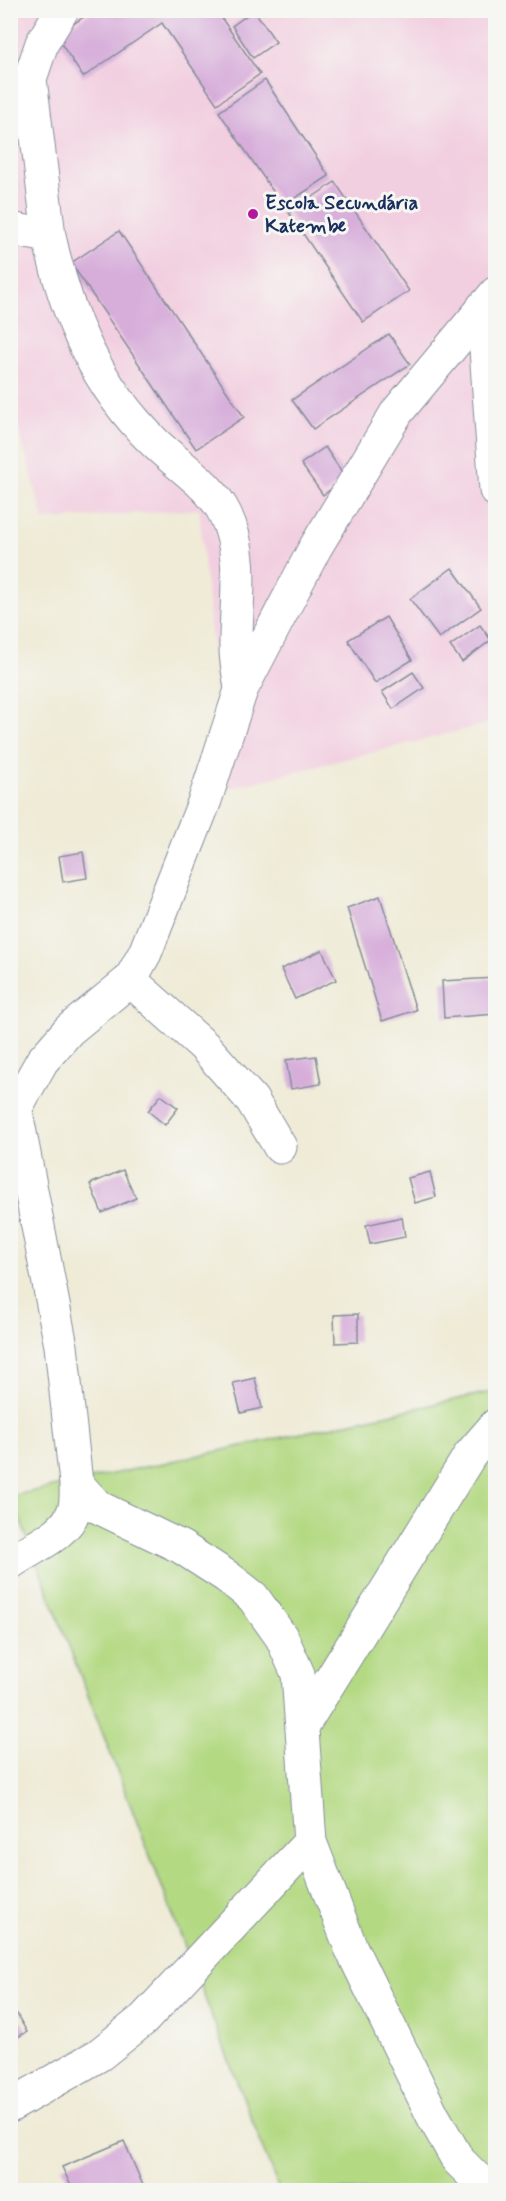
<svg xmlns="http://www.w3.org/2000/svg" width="506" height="2201" viewBox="0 0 506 2201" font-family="Mynerve,sans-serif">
	<rect width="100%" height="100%" fill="#f6f6f2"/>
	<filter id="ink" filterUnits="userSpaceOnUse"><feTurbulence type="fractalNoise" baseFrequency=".0167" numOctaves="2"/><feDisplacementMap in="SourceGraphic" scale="12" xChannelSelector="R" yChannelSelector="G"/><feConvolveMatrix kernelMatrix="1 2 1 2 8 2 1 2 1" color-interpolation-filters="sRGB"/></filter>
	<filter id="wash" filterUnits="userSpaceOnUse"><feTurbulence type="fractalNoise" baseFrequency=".008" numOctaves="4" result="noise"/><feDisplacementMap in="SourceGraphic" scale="24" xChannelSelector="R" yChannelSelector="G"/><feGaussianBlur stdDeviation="1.35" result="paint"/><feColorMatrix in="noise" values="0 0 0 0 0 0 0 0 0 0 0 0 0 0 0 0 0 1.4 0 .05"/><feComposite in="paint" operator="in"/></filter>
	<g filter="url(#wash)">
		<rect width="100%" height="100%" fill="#efebd7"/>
		<!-- built -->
		<path fill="#f2cfe0" d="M23,10l472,1v711l-269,67 -27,-280 -155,11 -33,-118 -1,-376z"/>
		<!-- green -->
		<path fill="#b3d982" stroke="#678470" stroke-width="1.5" d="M495,1391v799h-216l-268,-694z"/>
		<g id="blocks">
			<!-- building -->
			<g fill="#d7aeda">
				<path d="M94,10h122l44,64 -43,30 -55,-81 -79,54 -27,-41z"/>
				<path d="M254,10l22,32 -23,16 -21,-32z"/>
				<path d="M265,80l64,96 -46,30 -64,-94z"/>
				<path d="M335,182l74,109 -46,31 -74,-109z"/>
				<path d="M119,231l125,186 -48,32 -125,-186z"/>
				<path d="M389,334l21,30 -97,65 -21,-29z"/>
				<path d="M325,447l21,31 -23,17 -22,-31z"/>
				<path d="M452,568l29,40 -42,30 -29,-39z"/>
				<path d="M386,617l26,43 -37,23 -27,-43z"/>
				<path d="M480,625l11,15 -29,22 -12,-16z"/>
				<path d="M413,672l11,16 -31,21 -11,-17z"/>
				<path d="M83,852l4,26 -24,4 -4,-26z"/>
				<path d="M380,896l36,114 -34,11 -35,-113z"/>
				<path d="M322,950l14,30 -41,19 -14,-30z"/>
				<path d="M495,978l1,36 -52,4 -2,-37z"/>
				<path d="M316,1056l5,28 -30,5 -5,-29z"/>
				<path d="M161,1095l17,13 -13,17 -17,-14z"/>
				<path d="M123,1170l13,28 -34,15 -12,-29z"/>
				<path d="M430,1172l6,25 -21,6 -7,-25z"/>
				<path d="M402,1217l3,20 -35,7 -4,-19z"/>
				<path d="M358,1314v28l-23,1 -1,-28z"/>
				<path d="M255,1378l7,30 -21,5 -8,-30z"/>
				<path d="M15,2011l12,21 -17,9v-28z"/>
				<path d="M124,2141l21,49h-72l-11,-23z"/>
			</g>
		</g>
	</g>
	<g filter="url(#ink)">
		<use href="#blocks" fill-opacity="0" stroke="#858d9a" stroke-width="1.5"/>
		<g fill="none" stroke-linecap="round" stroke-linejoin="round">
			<defs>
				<g id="minor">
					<path d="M10,229l39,7c17,79 47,150 106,207 24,23 56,42 70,71 21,43 10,91 11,135 0,14 4,28 5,41"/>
					<path d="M49,236l-19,-157 12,-36 20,-33"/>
					<path d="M483,307l13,183"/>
					<path d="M130,980l74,66 48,54 28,47"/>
					<path d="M15,1107l46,239 15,137 22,24 83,40 45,29 27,21 29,41 16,36 12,168 41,106 82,168 25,44 30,30"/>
					<path d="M10,1118l32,-57 27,-31 61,-50 15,-27 60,-153 36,-110 74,-142 82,-136 99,-119"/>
					<path d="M10,1563c20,-15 56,-27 64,-53 3,-8 2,-19 2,-27"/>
					<path d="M303,1725l167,-270 26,-30"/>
					<path d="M10,2106l89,-51 45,-36 166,-177"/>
				</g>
			</defs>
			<!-- minor casing -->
			<use href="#minor" stroke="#858d9a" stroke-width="35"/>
			<!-- minor -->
			<use href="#minor" stroke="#fff" stroke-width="33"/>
		</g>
	</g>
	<!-- markers -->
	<circle fill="#b5179e" stroke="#f6f6f2" stroke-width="2" cx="253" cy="214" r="6"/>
	<g text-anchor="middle" stroke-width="6" stroke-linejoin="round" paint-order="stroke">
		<!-- poi labels -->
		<g font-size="20" font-weight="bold" fill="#1b2f5e" stroke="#f6f6f2" text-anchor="start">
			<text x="265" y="209">Escola Secundária<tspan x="265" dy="23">Katembe</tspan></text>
		</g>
	</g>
	<!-- margin -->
	<rect width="506" height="2201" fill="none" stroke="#f6f6f2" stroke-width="36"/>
</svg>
